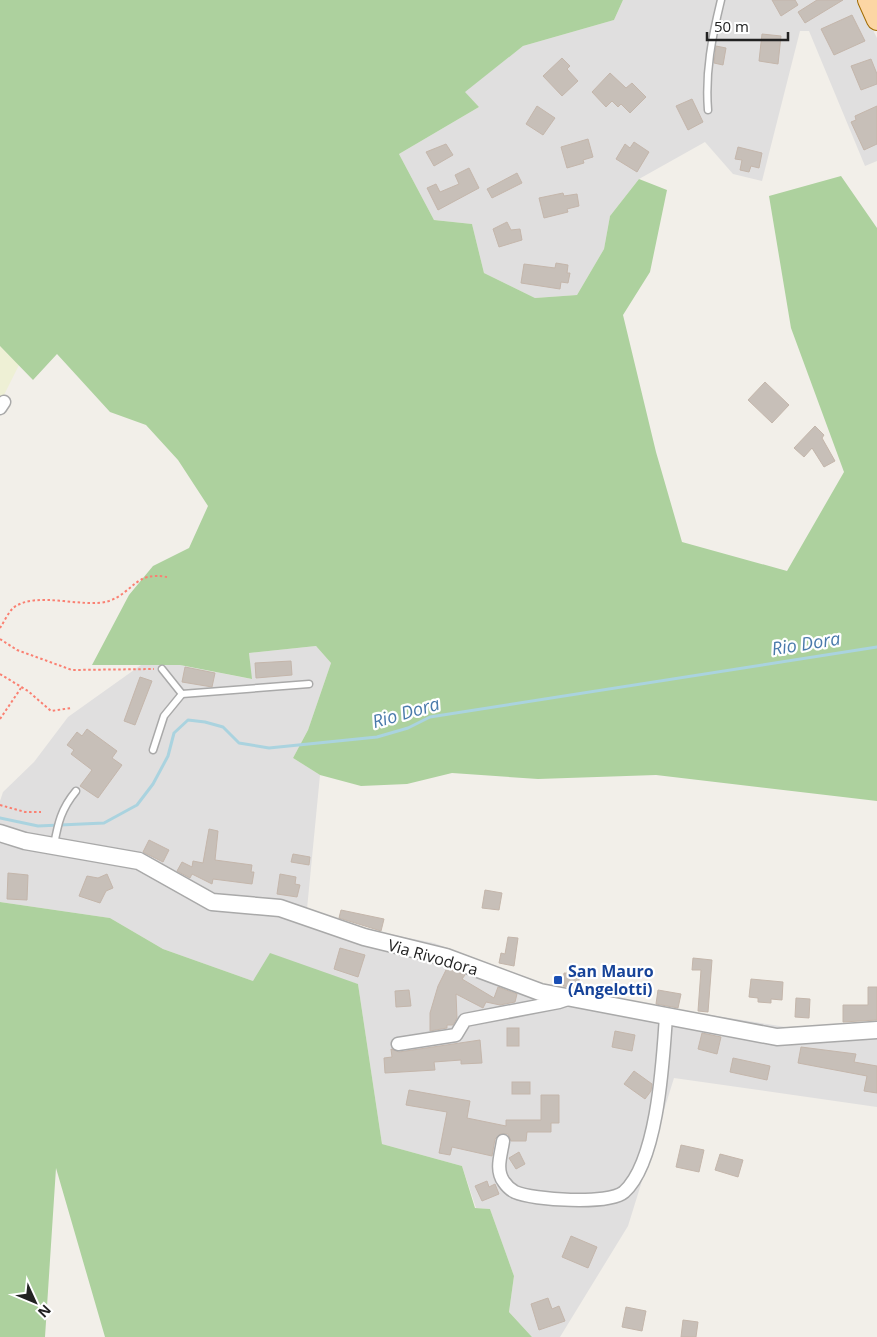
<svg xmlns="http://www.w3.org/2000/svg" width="877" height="1337" viewBox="0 0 877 1337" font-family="'Open Sans',sans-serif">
	<rect width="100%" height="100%" fill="#f2efe9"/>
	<!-- residential -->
	<g fill="#e0dfdf">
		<path d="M623,0h235l19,38v123l-12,5 -56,-135h-9l-38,150 -29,-7 -28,-32 -66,37 -29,37 -6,33 -27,46 -42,3 -51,-25 -12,-49 -38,-4 -35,-66 80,-47 -15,-15 59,-46 91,-26z"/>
		<path d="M316,646l15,17 -23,67 -15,28 27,17 -13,134 26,14 101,20 110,41 79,17 163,26 91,-3v83l-203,-29 -46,148 -68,111h-28l-23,-25 5,-36 -24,-67 -14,-1 -14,-42 -80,-22 -24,-160 -37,-11 -68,8 -90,-32 -53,-31 -110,-16v-101l3,-9 31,-30 34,-45 73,-52h39l71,14 -2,-26z"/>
	</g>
	<!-- farmland -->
	<path fill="#eef0d5" d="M0,346l19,19 -19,38z"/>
	<!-- forest -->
	<g fill="#add19e">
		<path d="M0,0h623l-9,20 -91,26 -58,46 14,15 -80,47 35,66 38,4 12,49 51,25 42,-3 27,-46 6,-33 29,-37 28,11 -17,82 -27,43 33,137 26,90 105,29 57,-99 -53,-144 -22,-132 72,-20 36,52v573l-221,-26 -118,4 -86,-6 -45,11 -46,2 -41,-11 -27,-17 15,-28 23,-67 -15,-17 -67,7 3,26 -72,-14h-88l37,-70 24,-29 36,-18 19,-42 -30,-46 -32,-35 -36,-13 -53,-58 -24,26 -33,-34z"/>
		<path d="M0,902l110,16 53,31 90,32 17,-28 88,31 24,160 80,22 13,42 15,1 24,67 -5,36 23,25h-427l-49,-169 -11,169h-45z"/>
	</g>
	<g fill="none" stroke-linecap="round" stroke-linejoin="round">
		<!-- stream -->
		<path stroke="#aad3df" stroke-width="3" d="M0,818l38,8 66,-3 33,-18 16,-21 15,-28 6,-23 14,-13 17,2 18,5 16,16 30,5 108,-11 31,-9 22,-11 447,-70"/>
	</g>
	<!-- building -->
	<g fill="#c7bfb8" stroke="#c4b6ab">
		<path d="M772,0h23l3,5 -17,11z"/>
		<path d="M817,0h26l-38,23 -7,-11z"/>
		<path d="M852,15l13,26 -31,14 -13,-26z"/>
		<path d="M762,34l19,2 -3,28 -19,-3z"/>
		<path d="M716,46l10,2 -3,17 -9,-2z"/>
		<path d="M562,58l8,8 -3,3 11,12 -16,15 -19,-20z"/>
		<path d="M871,59l6,15v10l-16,6 -10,-24z"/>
		<path d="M610,73l16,15 6,-5 14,14 -16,16 -9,-9 -3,3 -6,-6 -6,6 -14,-15z"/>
		<path d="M692,99l11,23 -15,8 -12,-24z"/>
		<path d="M537,106l18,12 -12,17 -17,-11z"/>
		<path d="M877,106v38l-13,6 -13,-28 5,-2 -1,-4z"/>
		<path d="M588,139l5,18 -10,3 1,3 -17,5 -6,-21z"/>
		<path d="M634,142l15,10 -12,20 -21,-13 9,-15 5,4z"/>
		<path d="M446,144l7,11 -19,11 -8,-14z"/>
		<path d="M738,147l24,6 -3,15 -8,-2 -2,6 -9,-2 2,-10 -7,-1z"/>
		<path d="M469,168l10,20 -41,22 -11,-22 9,-4 4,8 19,-8 -4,-9z"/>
		<path d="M517,173l5,10 -30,15 -5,-9z"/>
		<path d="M563,193l1,3 13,-2 2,12 -12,3 1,3 -24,6 -5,-20z"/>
		<path d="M507,222l4,8 9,-1 2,11 -23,7 -6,-18z"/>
		<path d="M556,263l12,2 -1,8h3l-2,10 -7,-1 -1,7 -39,-6 3,-19 31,4z"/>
		<path d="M765,382l24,23 -17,18 -24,-23z"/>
		<path d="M815,426l9,9 -2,3 13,23 -11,6 -12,-19 -8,9 -10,-9z"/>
		<path d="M291,661l1,14 -36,3 -1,-15z"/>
		<path d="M185,667l30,6 -3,14 -30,-5z"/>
		<path d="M140,677l12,4 -17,44 -11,-4z"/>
		<path d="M87,729l30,22 -5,7 10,7 -24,33 -18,-12 12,-16 -21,-16 3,-4 -7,-5 10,-13 5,4z"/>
		<path d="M209,829l9,2 -3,29 37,5 -1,7h3l-2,12 -39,-5 -1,5 -20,-10 -2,4 -13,-7 5,-9 10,5 1,-6 10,2z"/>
		<path d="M149,840l20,10 -6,12 -20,-10z"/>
		<path d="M293,854l17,3 -1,8 -18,-3z"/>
		<path d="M8,873l20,2 -1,25 -20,-1z"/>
		<path d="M107,874l6,14 -7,3 -6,12 -21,-7 8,-20 11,2z"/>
		<path d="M280,874l16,3 -1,7 5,1 -3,12 -20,-3z"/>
		<path d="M485,890l17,3 -3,17 -17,-2z"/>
		<path d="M341,910l43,9 -3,12 -42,-13z"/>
		<path d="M508,937l10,1 -4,28 -15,-3 2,-10 4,1z"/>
		<path d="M340,948l25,7 -7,22 -24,-8z"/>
		<path d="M693,958l19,2 -4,52 -10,-1 3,-41h-9z"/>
		<path d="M447,968l18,7 -3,4 32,19 4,-11 19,7 -2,8 -15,3 -14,-3 -3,6 -27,-14 1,24 -4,7h-6v3l-17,3v-18l8,-27z"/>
		<path d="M564,973l16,1 -2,14 -15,-2z"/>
		<path d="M751,979l32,3 -1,18 -11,-1v4l-13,-1v-4l-9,-1z"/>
		<path d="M868,987h9v33l-34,2v-17h25z"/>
		<path d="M409,990l2,16 -15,1 -1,-16z"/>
		<path d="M658,990l23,4 -3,14 -22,-4z"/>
		<path d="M796,998l14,1 -1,19 -14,-1z"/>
		<rect x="507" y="1028" width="12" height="18"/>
		<path d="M615,1031l20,4 -3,16 -20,-4z"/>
		<path d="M702,1033l19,4 -4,17 -19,-5z"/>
		<path d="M480,1040l2,23 -21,1v-4l-27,2 1,8 -50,3 -1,-15 8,-1 -1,-8 8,3z"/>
		<path d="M801,1047l55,7 -2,8 23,4v27l-13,-2 3,-15 -69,-13z"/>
		<path d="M733,1058l37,8 -3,14 -37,-8z"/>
		<path d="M634,1071l18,13 -1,7 -6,8 -21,-15z"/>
		<rect x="512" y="1082" width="18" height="12"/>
		<path d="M409,1090l61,11 -3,17 39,8v-6h35v-25h18v28h-8v9h-24l-1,9h-15l-3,-7h-8l-5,5 -3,17 -40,-9 -2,8 -11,-2 8,-41 -41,-7z"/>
		<path d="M681,1145l23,5 -5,22 -23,-5z"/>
		<path d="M519,1152l6,12 -9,5 -7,-11z"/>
		<path d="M720,1154l23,6 -5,17 -23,-7z"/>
		<path d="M487,1181l2,6 6,-3 4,10 -17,7 -7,-15z"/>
		<path d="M571,1236l26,11 -9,21 -26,-11z"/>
		<path d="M548,1298l4,11 7,-3 6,15 -26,9 -8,-26z"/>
		<path d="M626,1307l20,4 -4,20 -20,-4z"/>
		<path d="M683,1320l15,2 -2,15h-15z"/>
	</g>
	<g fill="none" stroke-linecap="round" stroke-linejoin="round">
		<defs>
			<g id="service">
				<path d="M708,110c-3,-38 4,-73 13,-110"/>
				<path d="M182,694l127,-10"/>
				<path d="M153,750l11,-34 18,-22 -20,-25"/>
				<path d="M54,845c4,-22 7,-36 22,-54"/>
			</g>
			<g id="minor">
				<path d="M0,408l4,-6"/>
				<path d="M398,1044l58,-9 9,-15 94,-18 12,-4"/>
				<path d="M503,1141c-2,14 -8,29 1,41 2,3 7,8 11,10 18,8 94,13 109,0 34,-31 39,-132 42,-176"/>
			</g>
			<path id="tertiary" d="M0,833l25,8 114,20 73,41 68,6 84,29 82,20 94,35 237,45 100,-7"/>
			<path id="primary" d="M868,0l9,20"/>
		</defs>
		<!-- service casing -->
		<use href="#service" stroke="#a9a9a9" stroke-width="9"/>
		<!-- minor casing -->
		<use href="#minor" stroke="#a9a9a9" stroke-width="15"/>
		<!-- tertiary casing -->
		<use href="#tertiary" stroke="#a9a9a9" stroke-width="19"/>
		<!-- primary casing -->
		<use href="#primary" stroke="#a06b00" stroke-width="22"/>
		<!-- path -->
		<g stroke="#fa8072" stroke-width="2" stroke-dasharray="2.5 2.5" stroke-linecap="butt">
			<path d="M0,628c4,-6 8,-15 13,-20 23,-18 70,1 96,-7 25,-9 26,-30 58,-24"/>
			<path d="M0,639l17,11 55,20 82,-1"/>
			<path d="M0,674l28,17 23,20 20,-3"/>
			<path d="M0,719l21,-31"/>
			<path d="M0,805l25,7h16"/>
		</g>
		<!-- service -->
		<use href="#service" stroke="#fff" stroke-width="6"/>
		<!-- minor -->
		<use href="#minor" stroke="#fff" stroke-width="12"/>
		<!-- tertiary -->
		<use href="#tertiary" stroke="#fff" stroke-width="16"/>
		<!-- primary -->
		<use href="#primary" stroke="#fcd6a4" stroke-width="20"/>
	</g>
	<!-- markers -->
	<rect fill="#1a4fb4" stroke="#fff" stroke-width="2" x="553" y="975" width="10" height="10" rx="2.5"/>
	<g text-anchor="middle" stroke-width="4.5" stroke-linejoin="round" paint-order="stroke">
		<!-- street labels -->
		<g font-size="16" fill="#222" stroke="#fff">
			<text transform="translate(433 957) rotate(16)" y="6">Via Rivodora</text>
		</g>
		<!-- transit labels -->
		<g font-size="16" font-weight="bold" fill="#164399" stroke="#fff" text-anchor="start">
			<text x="568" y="977">San Mauro<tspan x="568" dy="18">(Angelotti)</tspan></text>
		</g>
		<!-- water labels -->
		<g font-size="18" font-style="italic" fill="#4a7aab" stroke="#fff">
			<text transform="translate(806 644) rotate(-9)" y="6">Rio Dora</text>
			<text transform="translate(406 713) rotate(-16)" y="6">Rio Dora</text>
		</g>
	</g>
	<!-- north arrow -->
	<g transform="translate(35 1302) rotate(134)" stroke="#ffffff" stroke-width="4" paint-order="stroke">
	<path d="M0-4L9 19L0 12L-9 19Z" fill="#222222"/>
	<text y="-8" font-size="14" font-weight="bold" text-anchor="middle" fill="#222222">N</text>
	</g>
	<!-- scale -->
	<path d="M707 32v8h81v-8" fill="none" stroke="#222222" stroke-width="2.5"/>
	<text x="714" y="32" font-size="15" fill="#222222" stroke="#ffffff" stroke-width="4" paint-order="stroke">50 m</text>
</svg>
